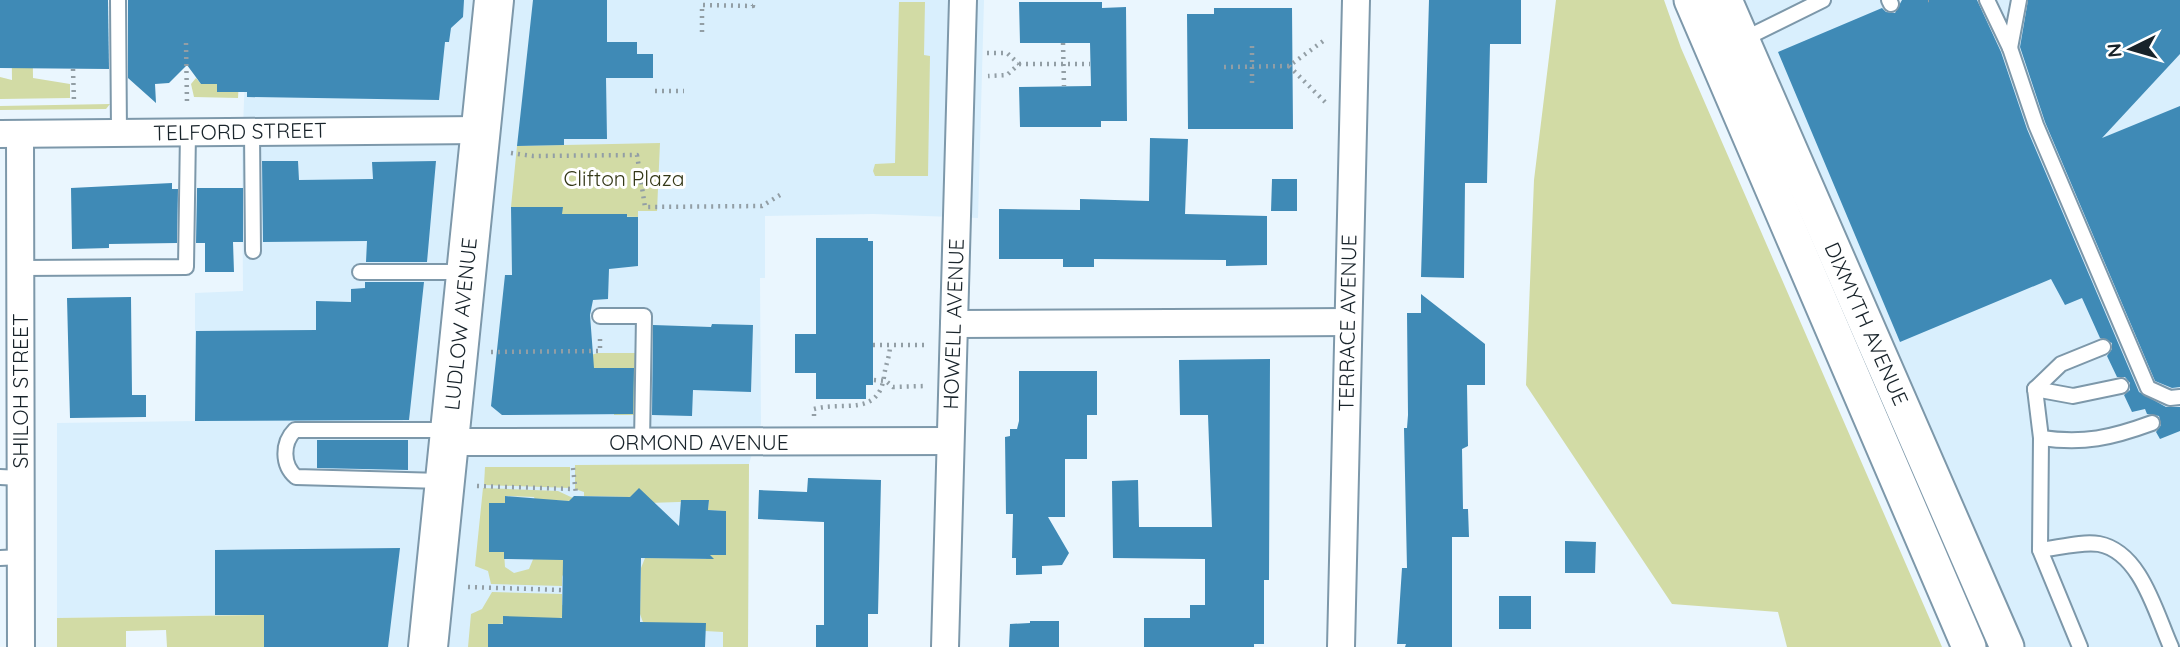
<svg xmlns="http://www.w3.org/2000/svg" width="2180" height="647" viewBox="0 0 2180 647" font-family="Quicksand,sans-serif">
	<rect width="100%" height="100%" fill="#eaf6fe"/>
	<!-- built -->
	<g fill="#d9effd">
		<path d="M248,0h736l-6,218 -105,-4 -108,2v62h-5l1,146 -12,40 -1,183h-417l-1,-33 -273,4v-195l138,-2v-128l48,-2 -1,-139z"/>
		<path d="M1725,0h455v647h-173z"/>
	</g>
	<!-- green -->
	<g fill="#d2dba5">
		<path d="M11,0h21l1,78 37,6v14l-70,1v-22l12,3z"/>
		<path d="M1556,0h108l17,48 261,599h-155l-9,-35 -106,-8 -146,-219 8,-205z"/>
		<path d="M899,2h26l-1,53 6,1 -2,120h-53l-2,-5 2,-7 20,-1z"/>
		<path d="M196,78l5,6h16v8l22,-13 -1,19 -44,-1 -3,-13z"/>
		<path d="M110,104l-4,5 -106,1v-4z"/>
		<path d="M660,143l-3,68h-19v6l-76,-3v-7h-51l6,-61z"/>
		<path d="M598,353h38v62h-22v-47h-22l-5,-12z"/>
		<path d="M749,464l-1,183h-25v-15l-18,-1v-8l-61,2 -4,-11 1,-46 4,-10 61,1 1,-4h19v-44l-18,-1 1,-9 -61,2 -18,-6 -46,-1v-4l-9,-3v-24z"/>
		<path d="M485,467h85v21l-86,-3z"/>
		<path d="M483,488l75,3 15,7v3l-38,-1 -1,-3 -28,-1 -1,7h-16v48l15,1 1,15 9,6 15,-4 5,-12 36,1 -8,19v9l-71,-2 -3,-13 -13,-5z"/>
		<path d="M492,592l70,2v11h3l4,12 -81,8v22h-20l3,-33 11,-5z"/>
		<path d="M331,614l-29,16h-38v17h-97l-1,-17 -40,1v16h-69v-29z"/>
	</g>
	<!-- building -->
	<g fill="#3f8ab6">
		<path d="M0,0h108l1,69 -109,-1z"/>
		<path d="M128,0h336l-1,17 -12,11 -2,14h-4l-6,58 -192,-3v-5h-30v-8h-16l-14,-19 -18,18 -14,1 1,19 -28,-25z"/>
		<path d="M533,0h74v42h30v12h16v24h-47l1,61h-43v6l-47,1z"/>
		<path d="M1429,0h92v44h-31l-3,139h-22l-1,95 -43,-1z"/>
		<path d="M1902,0h75l24,52 26,77 112,263 27,15h14v24l-20,8 -4,-7 5,-7 -2,-9 -12,-2 -2,-5 -13,3 -8,-17 6,-5v-7l-5,-6h-8l-10,-21 5,-7v-6l-12,-5 -18,-40 -17,7 -14,-26 -151,63 -122,-290 104,-44 4,4 9,1z"/>
		<path d="M2028,0h152v54l-78,84 78,-32v281l-8,1 -17,-7 -110,-259 -25,-75z"/>
		<path d="M1019,2h83v6l24,-1 1,114h-26v6h-81l-1,-40 72,-1 -1,-43h-70z"/>
		<path d="M1214,8h78l1,121h-105l-1,-115h27z"/>
		<path d="M1150,138l38,1 -3,75 82,2v49l-41,1v-6l-132,-1v8h-31v-8h-64v-50l81,1v-11l69,2z"/>
		<path d="M262,161h36l1,19 74,-1 -1,-17 64,-1 -9,101h-61l1,-21 -104,1z"/>
		<path d="M1272,179h25v32h-26z"/>
		<path d="M172,183v6h6l-1,54 -68,1v4l-37,1 -1,-61z"/>
		<path d="M197,188h46v54h-10l1,30h-29v-29h-9z"/>
		<path d="M511,207h52l-1,7h65v3h11v49l-29,3 -1,30 -15,1 -3,15 4,53h40l-1,46 -131,1 -11,-9 14,-131h7z"/>
		<path d="M816,238h52v3h5v144h-7v14h-50v-26h-21v-39h21z"/>
		<path d="M365,282h59l-15,138 -214,1 1,-90 120,-1v-29l35,1v-13l14,-1z"/>
		<path d="M1421,294l64,50v41h-18l1,61 -6,3 1,60h5l1,28h-17v110h-47l1,-3h-9l5,-76h5l-3,-140h3l1,-13 -1,-102h14z"/>
		<path d="M131,297l1,98h14v22l-76,1 -3,-120z"/>
		<path d="M712,324l41,1 -2,67 -58,-2 -1,26 -40,-1 1,-90 58,2z"/>
		<path d="M1270,359l-1,221h-5v64h-10v3h-110v-29h46v-13h15v-46l-92,-1 -1,-77 26,-1 1,47h73l-4,-112h-28l-1,-55z"/>
		<path d="M1019,371h78v44h-10v44h-22v58h-17l21,36 -7,12 -20,1v8l-26,1v-17h-4l1,-44h-7l-1,-77 5,-1v-7h7l2,-8z"/>
		<path d="M317,440h91v30l-91,-2z"/>
		<path d="M808,478l73,2 -3,134h-10v33h-52v-22h8v-103l-66,-3 1,-29 48,2z"/>
		<path d="M639,488l40,38 2,-26h28l-1,10 18,1v44h-16l4,4 -73,-1 -1,64 66,1 -1,24h-217v-23h15v-8l59,2 1,-58 -59,-1v-7h-15v-49h16v-7l64,5 5,-5 56,1z"/>
		<path d="M1565,541l31,1 -1,31h-30z"/>
		<path d="M400,548l-12,99h-124v-32h-49v-65z"/>
		<rect x="1499" y="596" width="32" height="33"/>
		<path d="M1030,621h29v26h-50l1,-23 20,-1z"/>
	</g>
	<g fill="none" stroke-linecap="round" stroke-linejoin="round">
		<defs>
			<g id="service">
				<path d="M118,0l1,133"/>
				<path d="M1889,0l2,4"/>
				<path d="M1987,0l23,48 9,-48"/>
				<path d="M1742,40l81,-40"/>
				<path d="M2010,48l26,77 112,263 22,10 10,-1"/>
				<path d="M252,132l1,119"/>
				<path d="M21,268l165,-1 2,-135"/>
				<path d="M360,272h105"/>
				<path d="M600,316h44l-2,127"/>
				<path d="M2035,389l6,49 -1,112 40,97"/>
				<path d="M2035,389l38,7 48,-10"/>
				<path d="M2035,389l26,-25 42,-17"/>
				<path d="M2041,438c43,6 70,0 111,-15"/>
				<path d="M0,477l21,1"/>
				<path d="M442,481l-146,-4c-14,-12 -14,-34 -1,-47h154"/>
				<path d="M2040,550c18,-2 42,-9 59,-6 42,8 57,70 72,103"/>
				<path d="M0,558l21,-1"/>
			</g>
			<g id="minor">
				<path d="M0,134l480,-4"/>
				<path d="M20,135l1,512"/>
				<path d="M954,324l394,-2"/>
				<path d="M449,442l501,-1"/>
				<path d="M945,647l18,-647"/>
				<path d="M1341,647l15,-647"/>
			</g>
			<g id="tertiary">
				<path d="M1691,0l278,647"/>
				<path d="M1725,0l282,647"/>
			</g>
			<path id="secondary" d="M428,647l66,-647"/>
		</defs>
		<!-- service casing -->
		<use href="#service" stroke="#7d98aa" stroke-width="18"/>
		<!-- minor casing -->
		<use href="#minor" stroke="#7d98aa" stroke-width="30"/>
		<!-- tertiary casing -->
		<use href="#tertiary" stroke="#7d98aa" stroke-width="37"/>
		<!-- secondary casing -->
		<use href="#secondary" stroke="#7d98aa" stroke-width="42"/>
		<!-- path -->
		<g stroke="#929ea5" stroke-width="4.5" stroke-dasharray="2 5" stroke-linecap="butt">
			<path d="M1928,0h1"/>
			<path d="M702,32v-27l51,1v-6"/>
			<path d="M186,43l1,60"/>
			<path d="M1063,43l1,43"/>
			<path d="M1252,46v41"/>
			<path d="M987,53h20l12,11 -12,11 -19,1"/>
			<path d="M1019,64h71"/>
			<path d="M1289,66l36,36"/>
			<path d="M1224,67l65,-1 37,-27"/>
			<path d="M73,69l1,33"/>
			<path d="M655,91h29"/>
			<path d="M511,153l22,3 104,-1 8,52 117,-1 18,-11"/>
			<path d="M873,345h54"/>
			<path d="M491,352l109,-1v-15"/>
			<path d="M874,380l12,1 7,6 33,-1"/>
			<path d="M814,416v-7c29,-8 64,8 70,-32 1,-11 6,-20 6,-32"/>
			<path d="M573,468l3,26"/>
			<path d="M477,486l96,3"/>
			<path d="M468,587l94,3"/>
		</g>
		<!-- service -->
		<use href="#service" stroke="#fff" stroke-width="14"/>
		<!-- minor -->
		<use href="#minor" stroke="#fff" stroke-width="26"/>
		<!-- tertiary -->
		<use href="#tertiary" stroke="#fff" stroke-width="33"/>
		<!-- secondary -->
		<use href="#secondary" stroke="#fff" stroke-width="38"/>
	</g>
	<g text-anchor="middle" stroke-width="6" stroke-linejoin="round" paint-order="stroke">
		<!-- street labels -->
		<g font-size="21" fill="#18232a" stroke="#fff">
			<text transform="translate(240 132) rotate(-1)" y="7">TELFORD STREET</text>
			<text transform="translate(1348 323) rotate(-89)" y="7">TERRACE AVENUE</text>
			<text transform="translate(461 324) rotate(-84)" y="7">LUDLOW AVENUE</text>
			<text transform="translate(954 324) rotate(-88)" y="7">HOWELL AVENUE</text>
			<text transform="translate(1866 324) rotate(66)" y="7">DIXMYTH AVENUE</text>
			<text transform="translate(21 391) rotate(-90)" y="7">SHILOH STREET</text>
			<text x="699" y="450">ORMOND AVENUE</text>
		</g>
		<!-- park labels -->
		<g font-size="21" fill="#343817" stroke="#fff">
			<text x="624" y="186">Clifton Plaza</text>
		</g>
	</g>
	<!-- north arrow -->
	<g transform="translate(2131 49) rotate(265)" stroke="#ffffff" stroke-width="5" paint-order="stroke">
	<path d="M0-5L12 26L0 18L-12 26Z" fill="#18232a"/>
	<text y="-10" font-size="19" font-weight="bold" text-anchor="middle" fill="#18232a">N</text>
	</g>
</svg>
